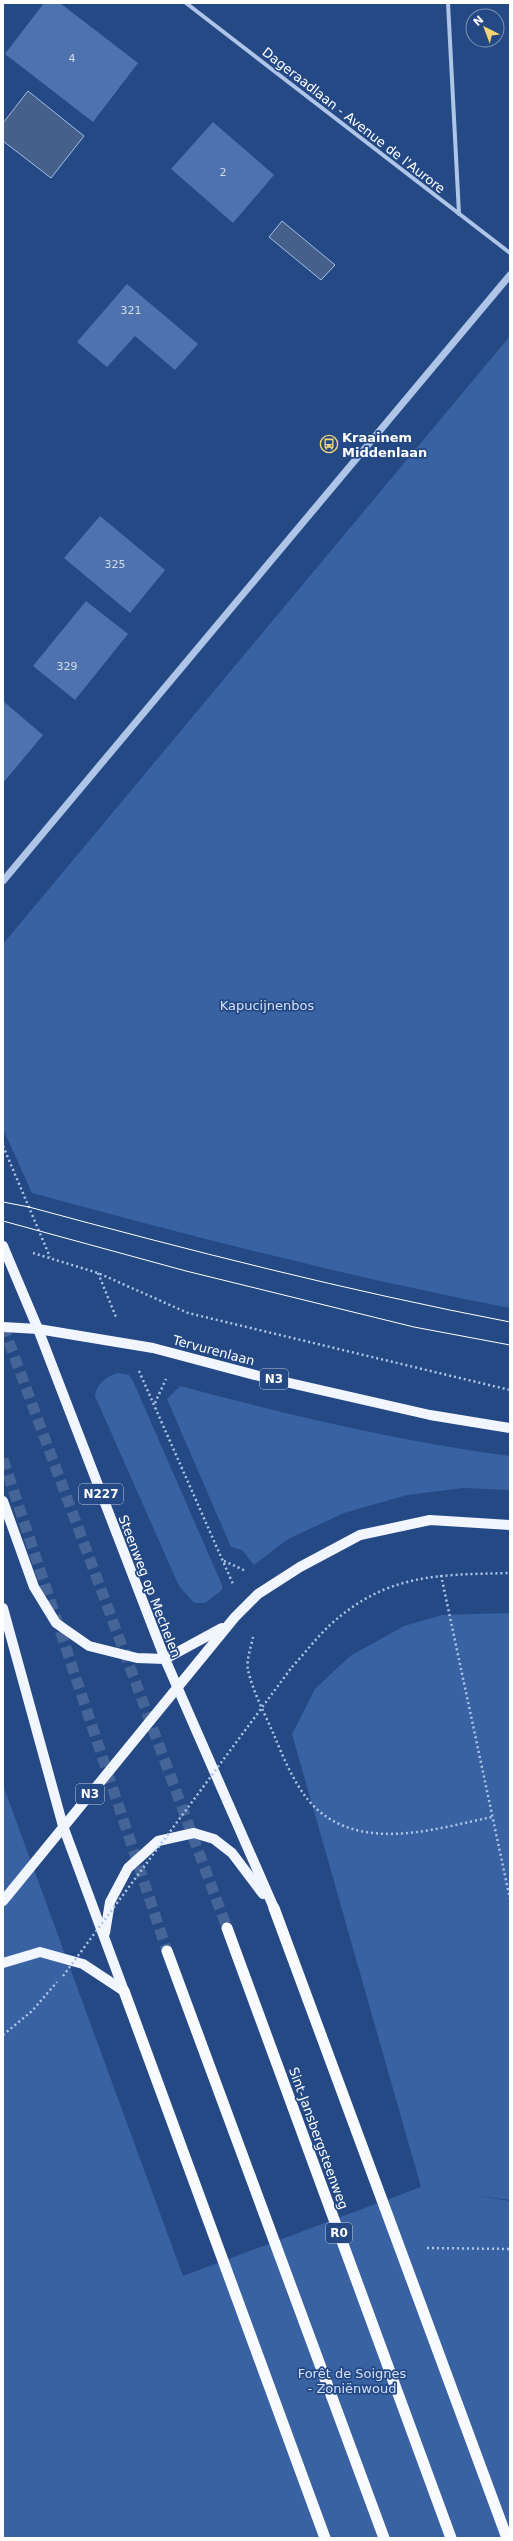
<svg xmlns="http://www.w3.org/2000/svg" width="513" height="2541" viewBox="0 0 513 2541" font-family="'DejaVu Sans',sans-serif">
	<rect width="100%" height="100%" fill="#244985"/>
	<!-- green -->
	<g fill="#3962a2">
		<path d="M510,336v972c-161,-31 -320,-72 -478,-115l-29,-64v-185z"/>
		<path d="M118,1373l11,2 4,6 89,204v5l-17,13h-11l-15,-17 -84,-190c1,-12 12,-20 23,-23z"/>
		<path d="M180,1386c109,29 218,55 330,70v34l-47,-2 -56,7 -63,18 -56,26 -34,26 -12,-15 -11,-3 -64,-148z"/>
		<path d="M510,1613v587l-38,-5 38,6v337h-507v-753l180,491 238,-89 -129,-453 23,-45 35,-33 54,-30 38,-11z"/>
	</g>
	<!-- water -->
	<g fill="#46608c" stroke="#a2bfe9">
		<path d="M28,91l56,45 -33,42 -48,-37v-18z"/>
		<path d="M282,221l53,44 -14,15 -52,-43z"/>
	</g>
	<!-- building -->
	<g fill="#4d72ad">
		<path d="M44,3h16l78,60 -45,59 -88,-68z"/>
		<path d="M213,122l61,53 -41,48 -62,-54z"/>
		<path d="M127,284l71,60 -23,26 -40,-34 -28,31 -30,-25z"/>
		<path d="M100,516l65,54 -35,43 -66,-55z"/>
		<path d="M86,601l42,33 -53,66 -42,-34z"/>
		<path d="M3,701l40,34 -40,48z"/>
	</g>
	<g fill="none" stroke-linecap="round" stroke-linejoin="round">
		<!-- trunk-tunnel -->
		<g stroke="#456497" stroke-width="11" stroke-dasharray="11 5.5" stroke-linecap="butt">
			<path d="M3,1326l224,602"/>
			<path d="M3,1459l164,492"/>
		</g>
		<!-- path -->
		<g stroke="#aec5e8" stroke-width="2.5" stroke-dasharray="2 3" stroke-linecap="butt">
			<path d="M3,1146l47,111"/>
			<path d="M33,1253l65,20 90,40 322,77"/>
			<path d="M98,1273l18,44"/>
			<path d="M139,1371l94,213"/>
			<path d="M155,1403l11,-24"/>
			<path d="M224,1561l22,10"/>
			<path d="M441,1575l69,324"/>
			<path d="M253,1637c-2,10 -7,24 -5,33 5,22 17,44 26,65 9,22 20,48 35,66 47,54 125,28 183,16"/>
			<path d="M292,1667c13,-14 25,-30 39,-43 57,-51 107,-49 179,-51"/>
			<path d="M3,2035l29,-24 25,-29"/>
			<path d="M427,2248l83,1"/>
		</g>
		<!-- minor -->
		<g stroke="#aec5e8" stroke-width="4">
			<path d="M186,3l324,250"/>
			<path d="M448,3l11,211"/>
		</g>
		<!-- tertiary -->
		<path stroke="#aec5e8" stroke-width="7" d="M3,881l507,-606"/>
		<!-- primary -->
		<g stroke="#f1f5fe" stroke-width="10">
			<path d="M3,1246l35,83 127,330 109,249"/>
			<path d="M3,1327l35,2 115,19 106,28 171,39 80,13"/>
			<path d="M3,1501l31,86 22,36 33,23 48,12 28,1 57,-31"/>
			<path d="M3,1608l60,218 61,165"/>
			<path d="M3,1901l232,-284 23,-23 42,-27 60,-32 70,-15 80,5"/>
			<path d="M105,1933l5,-31 18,-34 30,-27 36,-8 20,6 18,14 31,41"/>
			<path d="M3,1963l37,-11 43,12 41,27"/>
		</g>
		<!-- trunk -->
		<g stroke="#f8fafe" stroke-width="11">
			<path d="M274,1908l233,630"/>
			<path d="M227,1928l224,610"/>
			<path d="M167,1951l217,587"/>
			<path d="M124,1991l201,547"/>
		</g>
		<!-- tram -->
		<g stroke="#fff" stroke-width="1">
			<path d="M3,1202l26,5c159,43 319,84 481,115"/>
			<path d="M3,1221l183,50 228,56 96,18"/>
		</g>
		<!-- path-bridge -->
		<path stroke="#aec5e8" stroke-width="2.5" stroke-dasharray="2 3" stroke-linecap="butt" d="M63,1976l229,-309"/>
	</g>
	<!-- icons -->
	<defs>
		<symbol id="bus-ring" viewBox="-11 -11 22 22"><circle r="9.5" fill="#244985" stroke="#f2d572" stroke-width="1.5"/><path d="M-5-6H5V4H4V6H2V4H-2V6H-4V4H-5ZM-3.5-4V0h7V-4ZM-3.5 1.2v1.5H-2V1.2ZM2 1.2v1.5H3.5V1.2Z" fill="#f2d572"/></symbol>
	</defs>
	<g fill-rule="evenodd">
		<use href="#bus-ring" x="319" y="434" width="20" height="20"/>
	</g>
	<g text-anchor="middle" stroke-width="3.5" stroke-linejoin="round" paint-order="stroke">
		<!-- number labels -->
		<g font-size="11" fill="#d2dcea">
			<text x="72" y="62">4</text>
			<text x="223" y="176">2</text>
			<text x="131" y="314">321</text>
			<text x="115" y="568">325</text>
			<text x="67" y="670">329</text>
		</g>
		<!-- shield labels -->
		<g fill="#244985" stroke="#bdc8da" stroke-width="1">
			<rect x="260" y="1369" width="28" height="20" rx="3"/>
			<rect x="79" y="1484" width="44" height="20" rx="3"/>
			<rect x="76" y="1784" width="28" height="20" rx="3"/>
			<rect x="326" y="2223" width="26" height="20" rx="3"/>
		</g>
		<g font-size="12" font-weight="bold" fill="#fff">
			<text x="274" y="1383">N3</text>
			<text x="101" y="1498">N227</text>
			<text x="90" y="1798">N3</text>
			<text x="339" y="2237">R0</text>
		</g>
		<!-- street labels -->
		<g font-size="13" fill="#fff" stroke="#244985">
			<text transform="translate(354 120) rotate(38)" y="5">Dageraadlaan - Avenue de l'Aurore</text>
			<text transform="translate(214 1350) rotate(15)" y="5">Tervurenlaan</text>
			<text transform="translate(150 1586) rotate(69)" y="5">Steenweg op Mechelen</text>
			<text transform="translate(319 2138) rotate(70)" y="5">Sint-Jansbergsteenweg</text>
		</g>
		<!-- poi labels -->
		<g font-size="13" font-weight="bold" fill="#fff" stroke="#244985" text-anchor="start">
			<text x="342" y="442">Kraainem<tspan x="342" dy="15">Middenlaan</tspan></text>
		</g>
		<!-- park labels -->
		<g font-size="13" fill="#d2e0f6" stroke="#244985">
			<text x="267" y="1010">Kapucijnenbos</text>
			<text x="352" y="2378">Forêt de Soignes<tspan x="352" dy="15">- Zoniënwoud</tspan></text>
		</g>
	</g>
	<!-- border -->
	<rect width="513" height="2541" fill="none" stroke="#ffffff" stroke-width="8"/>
	<!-- north arrow -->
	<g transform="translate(485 28) rotate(318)"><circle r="19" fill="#244985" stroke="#7c92b6"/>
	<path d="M0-3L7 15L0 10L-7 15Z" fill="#f2d572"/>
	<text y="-6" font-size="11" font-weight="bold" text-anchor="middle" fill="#ffffff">N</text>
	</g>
</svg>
